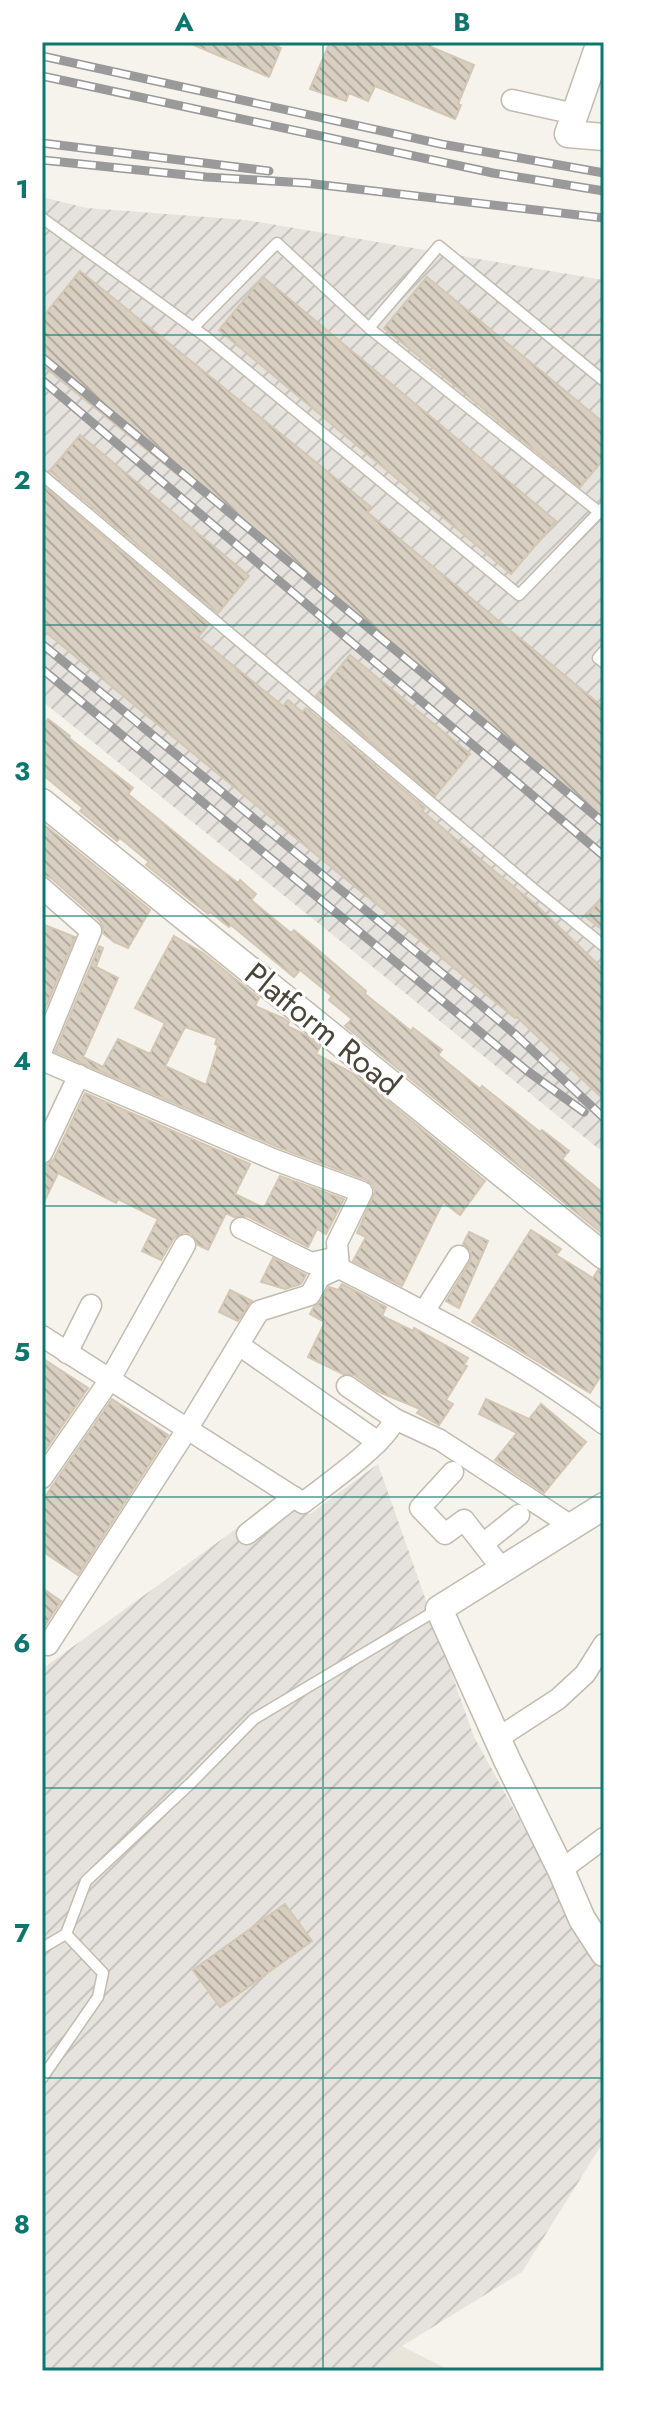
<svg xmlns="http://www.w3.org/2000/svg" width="646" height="2413" viewBox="0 0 646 2413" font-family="Jost,sans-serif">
	<defs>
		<pattern id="industrial-furrows" width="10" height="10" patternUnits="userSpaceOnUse" patternTransform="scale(2)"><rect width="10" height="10" fill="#e6e2dd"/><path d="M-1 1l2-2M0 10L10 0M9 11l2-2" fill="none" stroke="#c7c3be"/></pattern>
		<pattern id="building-back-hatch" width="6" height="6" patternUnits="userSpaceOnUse" patternTransform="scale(2)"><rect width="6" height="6" fill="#d8cfc1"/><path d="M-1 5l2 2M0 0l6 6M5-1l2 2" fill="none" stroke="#b1aa9e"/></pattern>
	</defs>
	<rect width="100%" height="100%" fill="#f6f3ec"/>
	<!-- residential -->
	<path fill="#eae5da" d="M402,2346l49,25h-78z"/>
	<!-- industrial -->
	<g fill="url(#industrial-furrows)">
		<path d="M42,197l45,11 159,12 358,60v873l-562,-452z"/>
		<path d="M378,1464l96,273 130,235v169l-82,131 -120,74 -29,25h-331v-702l230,-166 38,11z"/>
	</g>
	<!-- building -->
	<g fill="url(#building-back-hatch)" stroke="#d3c7b4" stroke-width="2" fill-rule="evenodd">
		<path d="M187,42h81l13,6 -12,29z"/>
		<path d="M330,42h103l-2,5 43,18 -16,39 3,1 -6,14 -80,-33 -7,15 -19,-8 -3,8 -36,-12z"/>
		<path d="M80,271l291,236 -4,5 237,196v116l-294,-242 -268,-217v-47z"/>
		<path d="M263,277l293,244 -45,53 -292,-244z"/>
		<path d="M427,277l177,146v36l-24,28 -196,-159z"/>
		<path d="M80,435l169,141 -31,37 -168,-142z"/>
		<path d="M42,485l166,140 -10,12 85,69 5,-6 14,12 4,-4 119,100 -3,3 115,95 67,64v130l-87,-83 -2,1 -473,-389z"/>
		<path d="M350,655l120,99 -35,42 -119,-100z"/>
		<path d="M48,719l22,17 -1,2 64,50 -5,6 85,70 25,19 2,-3 16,14 -5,6 40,33 3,-3 23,19 49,42 -1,3 46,37 2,-3 29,22 -4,5 42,34 2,-3 58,46 2,-2 27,21 -7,8 42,35v41l-259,-209 7,-7 -23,-19 3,-4 -32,-26 -6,7 -63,-52 -2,2 -19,-15 -2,2 -42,-33 -20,-16 3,-3 -29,-24 -3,3 -37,-30 3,-3 -41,-34v-47z"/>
		<path d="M42,823l108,87 -22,38 -14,-6 -11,-9v-6l-3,-6 -49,-43 -9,-3z"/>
		<path d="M604,894v37l-18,-14z"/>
		<path d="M42,924l33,13 -33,79z"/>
		<path d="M174,936l29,17 56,45 -4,8 30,13 4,3 -2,4 19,9 14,12 -4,7 38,20 131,107 -25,34 -17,-13 -41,84 -49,-25 13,-24 -9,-4 18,-41 -2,-7 -6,-5 -87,-32 -225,-96 44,-106 4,2 -7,19 22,11 -35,79 20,10 15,-28 32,15 15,-31 -30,-15zM185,1027l32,11 -2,6 3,2 -12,39 -41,-19z"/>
		<path d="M85,1093l165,71 -15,30 29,14 16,-32 64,23 -18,35 -9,-5 -9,18 -61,-31 -13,1 -8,-4 -18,37 -10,-5 -6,-11 -8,-2 -10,6 -13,22 -19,-9 16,-32 -40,-20 -2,4 -58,-30 -16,33v-40l7,-2 5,-5z"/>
		<path d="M531,1230l30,19 -5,6 37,23 5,-8 6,2v99l-14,22 -118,-71z"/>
		<path d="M469,1232l19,9 -29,67 -13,-7 24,-39 1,-11 -8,-7z"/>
		<path d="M273,1258l33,17 -5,9 -16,5 -24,-7z"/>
		<path d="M342,1284l44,23 -4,9 31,15 1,-3 54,30 -4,7 3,1 -21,34 7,4 -14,21 -22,-12 3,-4 -43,-18 -23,-16 -11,-1 -35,-17 17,-35 -15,-8 3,-6 8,-7 8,-14 9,3z"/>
		<path d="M230,1290l22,11 -14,20 -19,-9z"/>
		<path d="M42,1358l46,30 -46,67z"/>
		<path d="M112,1399l56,36 -90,140 -36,-24v-50z"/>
		<path d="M486,1399l43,20 12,-15 45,38 -42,51 -49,-33 22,-27 -38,-19z"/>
		<path d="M42,1588l19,13 -19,29z"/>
		<path d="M285,1904l27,37 -92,66 -27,-37z"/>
	</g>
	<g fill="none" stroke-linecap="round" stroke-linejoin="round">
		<defs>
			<g id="service">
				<path d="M42,218l164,119 313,258 85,-88"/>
				<path d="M193,328l84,-85 92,85 70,-82 165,135"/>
				<path d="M369,328l230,184"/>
				<path d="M42,475l494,416 68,55"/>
				<path d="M604,651l-6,7 6,5"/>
				<path d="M42,1948l24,-14 20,-53 106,-99 62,-63 183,-109"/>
				<path d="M42,2078l56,-81 5,-24 -37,-39"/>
			</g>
			<g id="minor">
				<path d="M512,100l63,14"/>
				<path d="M42,888l49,43 -49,119"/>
				<path d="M42,1060l233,100 87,32 -25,51 2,25c92,47 183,93 265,156"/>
				<path d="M42,1153l37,-78"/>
				<path d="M241,1228l70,35 27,-6"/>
				<path d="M425,1310l34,-54"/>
				<path d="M42,1336l261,167c24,-19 81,-58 92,-84l45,21 133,87"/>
				<path d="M239,1345l139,97"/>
				<path d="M67,1353l24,-48"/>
				<path d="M347,1386l48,33"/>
				<path d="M453,1472l-33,36 25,26 19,-14 39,50"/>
				<path d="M42,1478l67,-97 76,-136"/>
				<path d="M247,1534l47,-37"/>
				<path d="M483,1544l36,-29"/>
				<path d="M48,1645l140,-217 71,-117 51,-16 10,-18 19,-9"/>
				<path d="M498,1738l60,-39 27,-25 19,-30"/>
				<path d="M561,1870l43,-32"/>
			</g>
			<g id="tertiary">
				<path d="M600,42l-32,92 36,3"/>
				<path d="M42,802l562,454"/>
				<path d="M604,1506l-165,103 68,151 54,110 21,49 22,34"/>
			</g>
		</defs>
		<!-- service casing -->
		<use href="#service" stroke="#c2bbae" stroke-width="13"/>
		<!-- minor casing -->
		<use href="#minor" stroke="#c2bbae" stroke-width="23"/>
		<!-- tertiary casing -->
		<use href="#tertiary" stroke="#c2bbae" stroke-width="29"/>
		<!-- service -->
		<use href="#service" stroke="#fff" stroke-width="10"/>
		<!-- minor -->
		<use href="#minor" stroke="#fff" stroke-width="20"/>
		<!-- tertiary -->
		<use href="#tertiary" stroke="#fff" stroke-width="26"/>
		<defs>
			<g id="rail">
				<path d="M42,56l399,88 163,29"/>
				<path d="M42,76l451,97 111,18"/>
				<path d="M42,143l227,28"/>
				<path d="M42,160l164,17 100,6 298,35"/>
				<path d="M42,357l562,466"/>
				<path d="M42,380l562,476"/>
				<path d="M42,644l435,358 39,33 88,83"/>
				<path d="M42,669l484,401 58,42"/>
			</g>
		</defs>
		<!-- rail casing -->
		<use href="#rail" stroke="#9a9a9a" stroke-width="9"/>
		<!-- rail -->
		<use href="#rail" stroke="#fff" stroke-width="6" stroke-dasharray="18" stroke-linecap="butt"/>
	</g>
	<!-- grid -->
	<path fill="none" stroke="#0f766e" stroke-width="2" stroke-opacity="0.55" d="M323,42v2329M42,335h562M42,625h562M42,916h562M42,1206h562M42,1497h562M42,1788h562M42,2078h562"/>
	<g text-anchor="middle" stroke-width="6" stroke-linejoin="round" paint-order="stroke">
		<!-- street labels -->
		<g font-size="32" fill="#4b4439" stroke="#fff">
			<text transform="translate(323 1029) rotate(39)" y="11">Platform Road</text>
		</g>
	</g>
	<!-- border -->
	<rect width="646" height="2413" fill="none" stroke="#ffffff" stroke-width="88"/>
	<rect x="44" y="44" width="558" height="2325" fill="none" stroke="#0f766e" stroke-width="3"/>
	<g font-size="26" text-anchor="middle" font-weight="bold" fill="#0f766e">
		<text x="184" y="31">A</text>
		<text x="462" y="31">B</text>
		<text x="22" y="198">1</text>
		<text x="22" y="489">2</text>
		<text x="22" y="780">3</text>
		<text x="22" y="1070">4</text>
		<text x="22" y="1361">5</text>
		<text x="22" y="1652">6</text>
		<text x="22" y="1942">7</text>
		<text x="22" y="2233">8</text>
	</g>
</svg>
